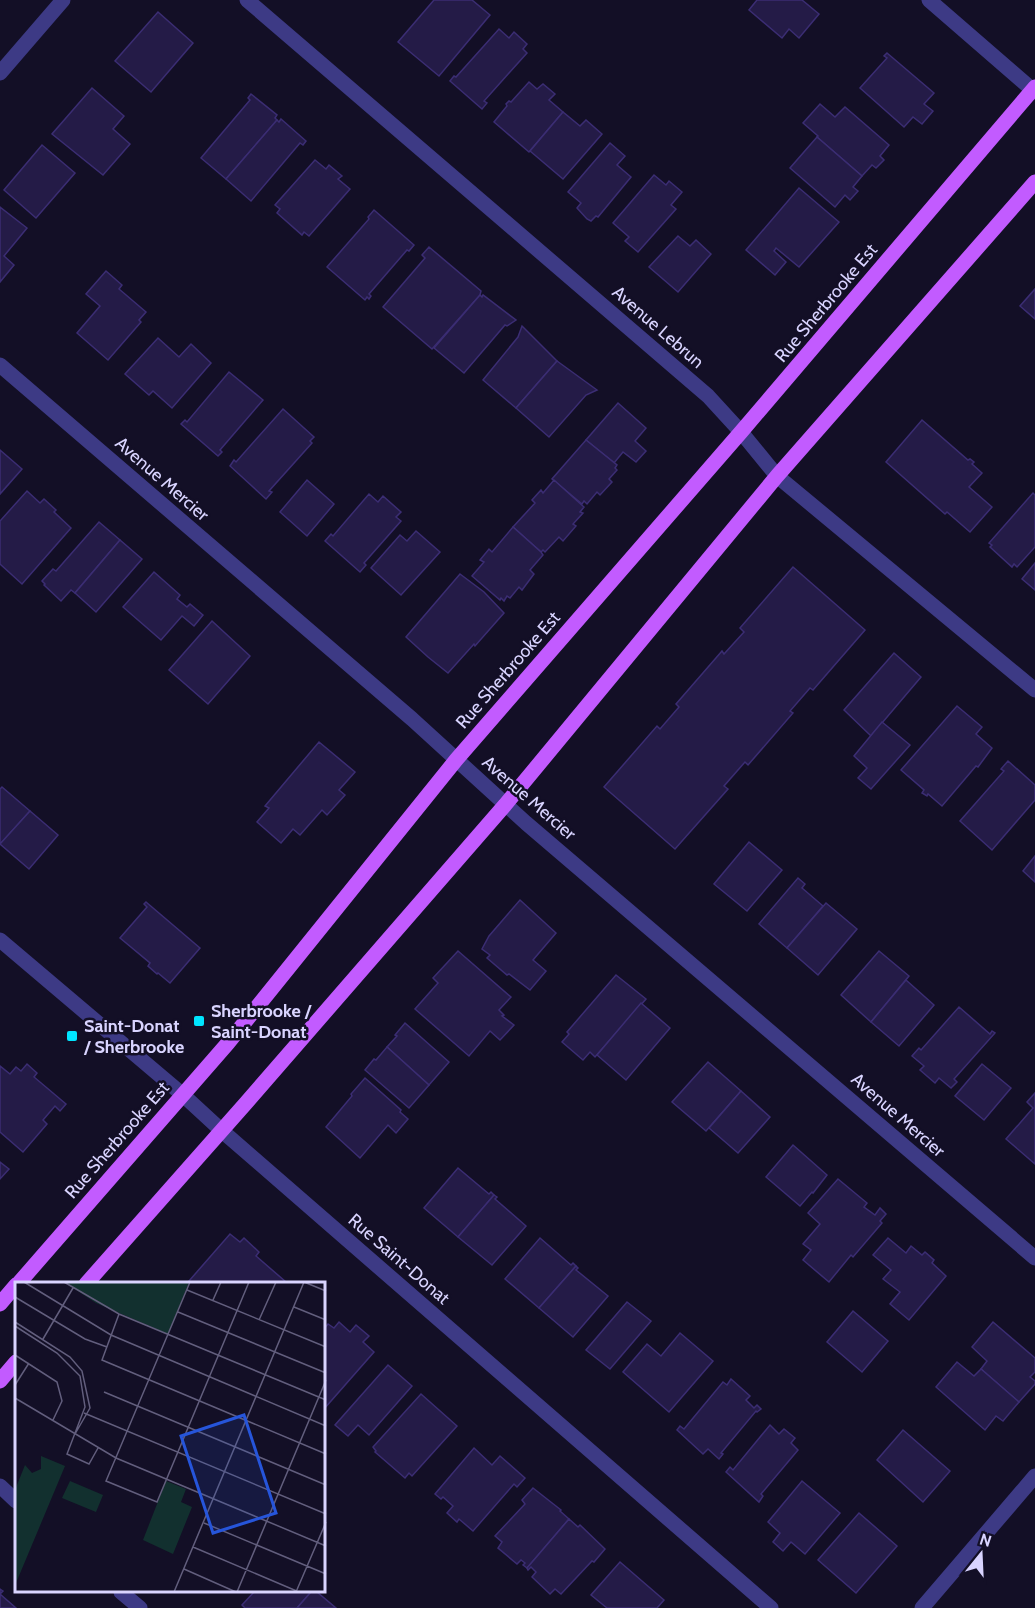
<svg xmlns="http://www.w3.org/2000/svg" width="1035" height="1608" viewBox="0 0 1035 1608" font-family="Cabin,sans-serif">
	<rect width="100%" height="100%" fill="#130f26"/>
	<!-- building -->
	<g fill="#241b47" stroke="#3b2d73" stroke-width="1.5">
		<path d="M434,0h38l18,15 -51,61 -41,-34z"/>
		<path d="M757,0h45l17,14 -20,24 -10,-9 -7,9 -33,-28z"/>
		<path d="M158,12l35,31 -42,49 -36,-31z"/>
		<path d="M499,29l10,9 5,-6 13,12 -4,5 4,4 -43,48 3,2 -5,6 -32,-28 4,-5 2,1z"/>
		<path d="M887,53l47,40 -10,11 9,7 -11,13 -9,-7 -9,10 -44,-39 27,-30 -3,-2z"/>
		<path d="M529,82l8,7 6,-5 12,10 -6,6 14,12 -34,40 -35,-30 13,-16 -1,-2 3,-3 2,1z"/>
		<path d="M92,88l32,28 -11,13 17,15 -27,31 -51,-41z"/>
		<path d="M251,94l26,21 -2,3 2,2 -51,59 -25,-21 49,-58 -2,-2z"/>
		<path d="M820,104l15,13 10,-10 44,38 -9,11 4,4 -8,8 -4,-3 -10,11 -45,-39 1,-1 -15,-13z"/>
		<path d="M563,112l17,14 6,-6 16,14 -39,45 -33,-28z"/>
		<path d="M281,119l25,22 -3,4 -3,-2 -49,58 -25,-22 51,-59 2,2z"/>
		<path d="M817,137l45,39 -9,11 5,4 -8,9 -5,-5 -10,12 -45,-39z"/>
		<path d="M610,143l15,13 -8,9 14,12 -33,40 -2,-1 -5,5 -4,-2 -10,-11 4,-5 -13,-11z"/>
		<path d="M42,145l33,28 -39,45 -32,-28z"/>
		<path d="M315,160l11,9 3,-4 13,11 -4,3 12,10 -41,47 -5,-4 -2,3 -25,-22 3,-4 -5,-4z"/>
		<path d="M654,175l12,10 3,-4 13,11 -11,13 5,4 -38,43 -13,-11 4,-4 -16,-14z"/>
		<path d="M799,188l40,34 -40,45 -23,-19 -2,3 12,11 -11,13 -29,-25z"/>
		<path d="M0,207l27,21 -23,28 10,9 -14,17z"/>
		<path d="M374,210l40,35 -5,6 -2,-1 -38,44 2,2 -2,3 -2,-2 -2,3 -38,-33 42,-48 -1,-2z"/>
		<path d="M678,236l12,10 6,-6 15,14 -33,38 -29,-25z"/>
		<path d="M429,247l52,44 -1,4 -48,54 -49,-42 42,-49 -3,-3z"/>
		<path d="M106,271l16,14 -3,4 27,23 -7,8 2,2 -33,38 -31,-27 23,-27 -14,-12z"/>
		<path d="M1035,289v30l-15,-13z"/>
		<path d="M480,295l2,2 1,-2 33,25 -9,6 -2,-1 -41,48 -30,-25z"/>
		<path d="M522,326l35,35 -41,47 -33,-28 35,-43z"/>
		<path d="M158,338l21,19 12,-13 20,19 -39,45 -19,-17 -4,4 -24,-21z"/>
		<path d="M557,361l40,29 -11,5 -37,42 -33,-29z"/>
		<path d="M229,372l34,28 -43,50 2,2 -4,4 -37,-32 4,-4 2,2z"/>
		<path d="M618,403l28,25 -11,13 11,10 -10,11 -13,-10 -9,11 -28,-23z"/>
		<path d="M283,409l31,28 -4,4 2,2 -43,48 3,1 -6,7 -36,-33 4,-6 2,2z"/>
		<path d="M922,420l46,40 2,-1 4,3 -2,2 10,9 -13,14 23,20 -22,25 -23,-20 -2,2 -59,-52z"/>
		<path d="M586,440l31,25 -2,3 2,2 -8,9 3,3 -12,13 -3,-3 -10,12 -3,-3 -2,3 -30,-25z"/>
		<path d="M0,450l22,19 -22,25z"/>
		<path d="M307,480l27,24 -27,32 -27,-24z"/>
		<path d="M554,480l30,27 -4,5 3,1 -10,11 3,2 -13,15 -4,-4 -14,15 -2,-2 -2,2 -28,-25 22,-24 -3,-3 9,-10 2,3z"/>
		<path d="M27,491l13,12 4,-4 12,11 -2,2 17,16 -49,56 -22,-20v-43z"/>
		<path d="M1033,493l2,2v52l-18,20 -3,-3 -2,3 -22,-20 2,-2 -3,-2z"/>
		<path d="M369,494l9,8 5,-6 18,16 -5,5 5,4 -37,42 2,2 -6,7 -35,-31 6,-7 2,2z"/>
		<path d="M99,522l21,18 -45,53 -4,-3 -10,11 -17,-16 1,-1 -3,-3 11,-12 3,2z"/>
		<path d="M513,527l28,25 2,3 -13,15 4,4 -12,16 -3,-3 -9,11 -3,-2 -3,5 -3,-3 -1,2 -28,-24 12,-14 -4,-2 9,-11 3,3z"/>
		<path d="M416,531l24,21 -39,43 -30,-27 29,-33 7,6z"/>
		<path d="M120,540l22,19 -46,53 -21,-19z"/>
		<path d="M1035,563v27l-13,-11z"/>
		<path d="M793,567l72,63 -52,60 -3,-2 -20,23 3,2 -45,52 -3,-3 -21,24 4,3 -53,60 -71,-62 53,-61 3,3 19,-22 -3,-3 46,-53 2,3 20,-22 -4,-4z"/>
		<path d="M154,572l26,23 -3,4 10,8 3,-3 13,11 -9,11 -12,-10 -21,24 -38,-33z"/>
		<path d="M460,574l24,18 20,21 -29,33 -1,-2 -26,29 -20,-16 -22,-20z"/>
		<path d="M212,621l38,35 -42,48 -39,-34z"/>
		<path d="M894,653l27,24 -50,59 -27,-26z"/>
		<path d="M957,706l25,21 -6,7 16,14 -14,19 -2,-1 -34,40 -14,-12 -1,2 -5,-3 2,-3 -23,-20z"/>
		<path d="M882,722l28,23 -39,44 -13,-11 9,-10 -13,-12z"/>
		<path d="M319,742l36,30 -16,18 6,5 -18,20 -5,-5 -22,25 -7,-6 -12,14 -24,-21 12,-14 -4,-2z"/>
		<path d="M1008,761l27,24v15l-43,50 -32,-29 44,-50 -3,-2z"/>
		<path d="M2,787l28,24 -30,33v-55z"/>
		<path d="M30,811l28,24 -29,34 -29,-25z"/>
		<path d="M749,842l33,28 -35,41 -33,-27z"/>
		<path d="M1035,856v26l-12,-11z"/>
		<path d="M798,878l7,6 -3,4 21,18 -36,42 -28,-24z"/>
		<path d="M520,900l36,33 -23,27 13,11 -16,19 -21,-16 -2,1 -20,-17 3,-3 -8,-6 7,-13z"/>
		<path d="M146,902l54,46 -30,35 -12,-10 -1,1 -9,-8 2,-3 -30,-25 27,-31 -3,-3z"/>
		<path d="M826,903l31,26 -39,46 -31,-27z"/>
		<path d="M458,951l53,46 -12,13 5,5 -2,1 12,9 -14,15 -10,-9 -21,25 -54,-47 23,-26 -5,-5z"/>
		<path d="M879,951l30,25 -38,46 -30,-27z"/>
		<path d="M616,975l30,24 -51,58 -5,-5 -7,8 -21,-18 7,-8 -2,-2z"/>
		<path d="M906,980l28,25 -35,41 -28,-24z"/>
		<path d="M641,1003l29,25 -44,52 -29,-25z"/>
		<path d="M959,1007l31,27 2,-3 3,2 -41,46 3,3 -6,6 -12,-10 -4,5 -15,-13 4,-4 -12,-10 7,-8 2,2z"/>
		<path d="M405,1023l44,39 -20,23 -42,-38 10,-11 -2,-1z"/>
		<path d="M387,1047l42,38 -20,23 -44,-38 9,-11 2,1z"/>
		<path d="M708,1062l33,29 -35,40 -34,-29z"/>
		<path d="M27,1064l10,9 -3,4 32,27 -6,7 -5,-5 -12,14 4,4 -24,28 -23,-20v-66l10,8 6,-7 5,4z"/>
		<path d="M982,1064l29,24 -27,32 -29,-24z"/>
		<path d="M365,1078l36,32 -1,2 8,7 -12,14 -8,-8 -28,33 -34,-31 26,-31 -1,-2z"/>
		<path d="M741,1091l29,26 -32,36 -29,-25z"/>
		<path d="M1035,1093v71l-29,-25 27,-31 -6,-6z"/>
		<path d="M793,1145l34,30 -14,18 -1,-1 -12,14 -34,-29z"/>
		<path d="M0,1162l9,7 -9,10z"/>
		<path d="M458,1168l31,26 2,-2 3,3 -36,42 -34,-29z"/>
		<path d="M838,1179l29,24 -3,4 11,8 5,-7 6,6 -6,7 2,2 -29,34 -2,-2 -22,27 -26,-22 8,-10 -8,-6 17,-20 -12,-11z"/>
		<path d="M494,1195l3,2 -2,2 31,27 -34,39 -34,-28z"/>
		<path d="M230,1234l10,8 4,-4 15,14 -3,4 30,26 -2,2h-92l-3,-3z"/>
		<path d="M540,1238l31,27 2,-2 3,3 -37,42 -34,-29z"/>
		<path d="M888,1238l18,15 5,-7 11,9 3,-3 9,8 -2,3 14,13 -37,44 -19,-16 10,-12 -17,-13 8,-9 -18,-15z"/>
		<path d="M576,1266l2,2 -2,2 32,26 -35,41 -34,-29z"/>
		<path d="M627,1302l24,19 -41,48 -24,-19z"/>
		<path d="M853,1311l35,30 -26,31 -35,-30z"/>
		<path d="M339,1322l11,10 6,-7 13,11 -6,6 11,10 -50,57v-80l4,-5 6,4z"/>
		<path d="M993,1322l42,36v14l-5,5 5,4v3l-16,18 -38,-33 6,-8 -15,-14z"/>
		<path d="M680,1333l33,28 -44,51 -46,-40 24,-28 14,12z"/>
		<path d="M957,1362l17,14 7,-7 38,33 -16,19 -7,-5 -11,14 -49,-43z"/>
		<path d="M388,1365l24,21 -43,49 -11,-10 -10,11 -13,-11z"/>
		<path d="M731,1379l19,17 -4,4 8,8 3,-3 4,4 -4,3 -1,-1 -35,42 2,1 -4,5 -11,-10 -5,5 -26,-24 3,-4 4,3 39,-47 4,3z"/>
		<path d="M421,1394l36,32 -45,50 -3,-3 -4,5 -30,-26 1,-1 -3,-4z"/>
		<path d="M770,1425l9,9 5,-5 11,9 -4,5 7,7 -37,44 2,2 -4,6 -33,-30 4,-5 3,3z"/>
		<path d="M903,1430l47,41 -27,31 -46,-42z"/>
		<path d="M474,1448l18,17 8,-9 25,22 -8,9 -3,-3 -41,47 -14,-12 -2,3 -10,-9 6,-7 -10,-9 -2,2 -6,-5z"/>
		<path d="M802,1481l38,32 -35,41 -14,-12 -8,9 -10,-9 7,-9 -12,-11z"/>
		<path d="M533,1488l28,22 -1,1 9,8 -42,49 -4,-3 2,-2 -4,-3 -4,4 -19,-16 4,-6 -7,-6 30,-32 -3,-4z"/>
		<path d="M859,1513l38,33 -41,47 -38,-33z"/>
		<path d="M569,1519l9,8 2,-2 25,24 -11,13 -2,-1 -31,33 -6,-5 -5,5 -18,-17 4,-5 -5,-5 -3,3 -1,-2z"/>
		<path d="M620,1562l44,38 -7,8h-50l-16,-13z"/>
		<path d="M0,1589l3,2 -3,3 16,14h-16z"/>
		<path d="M254,1592h57l-14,16h-52l-3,-3z"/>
		<path d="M311,1592h6l19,16h-39z"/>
	</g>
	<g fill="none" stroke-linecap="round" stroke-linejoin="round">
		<!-- minor -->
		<g stroke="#3d3a85" stroke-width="15">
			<path d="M247,0l461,396 33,36 36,44 258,214"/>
			<path d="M929,0l106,92"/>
			<path d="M0,73l63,-73"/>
			<path d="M0,365l412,354 114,104 509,435"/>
			<path d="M0,940l183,155 38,35 550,478"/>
			<path d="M0,1486l16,15"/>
			<path d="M121,1592l19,16"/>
			<path d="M922,1608l113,-132"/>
		</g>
		<!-- major -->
		<g stroke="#c25bff" stroke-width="15">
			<path d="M18,1284l210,-241 228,-283 285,-328 294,-345"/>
			<path d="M86,1284l160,-181 259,-298 272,-329 258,-294"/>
			<path d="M0,1304l16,-19"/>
			<path d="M0,1381l16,-19"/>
		</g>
	</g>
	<!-- markers -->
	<g fill="#00e5ff" stroke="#130f26" stroke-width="2">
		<rect x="193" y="1015" width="12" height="12" rx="3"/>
		<rect x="66" y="1030" width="12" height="12" rx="3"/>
	</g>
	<g text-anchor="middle" stroke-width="5" stroke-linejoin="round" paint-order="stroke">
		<!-- street labels -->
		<g font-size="18" fill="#d9d4ff" stroke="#130f26">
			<text transform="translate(826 303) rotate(-50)" y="6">Rue Sherbrooke Est</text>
			<text transform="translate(658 327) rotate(41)" y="6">Avenue Lebrun</text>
			<text transform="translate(162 479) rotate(41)" y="6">Avenue Mercier</text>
			<text transform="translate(508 670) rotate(-49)" y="6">Rue Sherbrooke Est</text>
			<text transform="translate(529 798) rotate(41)" y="6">Avenue Mercier</text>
			<text transform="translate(898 1115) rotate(41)" y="6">Avenue Mercier</text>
			<text transform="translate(117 1140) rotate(-49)" y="6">Rue Sherbrooke Est</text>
			<text transform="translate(399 1259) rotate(41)" y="6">Rue Saint-Donat</text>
		</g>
		<!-- poi labels -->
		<g font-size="18" font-weight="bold" fill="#d9d4ff" stroke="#130f26" text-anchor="start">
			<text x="211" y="1017">Sherbrooke /<tspan x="211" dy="21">Saint-Donat</tspan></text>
			<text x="84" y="1032">Saint-Donat<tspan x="84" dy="21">/ Sherbrooke</tspan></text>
		</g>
	</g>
	<!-- overview -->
	<g transform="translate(15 1282)">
		<rect width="310" height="310" fill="#130f26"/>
		<path d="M49,0h125l-21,52 -72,-31zM26,174l24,10 -49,117 -1,-93 10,-25 7,8 9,-4zM55,199l33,14 -7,17 -34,-14zM151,199l20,8 -5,13 11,5 -19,47 -30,-14z" fill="#12302f"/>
		<path fill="none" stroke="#625e7d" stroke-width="1.5" d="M9,0l87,53 215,91M49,0l55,32 207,86M175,0l-84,199 51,21 92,-220M289,0l22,9M172,8l139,57M0,15l70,42 22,8M198,18l8,-18M279,25l32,13M163,30l148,61M104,32l-17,46 224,94M244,38l17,-38M0,40l55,35 12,14 8,37 -15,26M0,44l42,27 23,23 5,31 -18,47 22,10 9,-16M28,57l30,-51M0,73l42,27 5,19 -9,19M0,103l14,-22M89,110l222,93M0,116l101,60 210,88M69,131l242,101M189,241l122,51M178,265l106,45M169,287l52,23M159,310l130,-310M222,310l89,-212M281,310l30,-70"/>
		<path fill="#2655da" fill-opacity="0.15" stroke="#2655da" stroke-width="3" d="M229,133l32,98 -63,20 -32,-97z"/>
		<rect width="310" height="310" fill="none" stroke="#d9d4ff" stroke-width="3"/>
	</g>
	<!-- north arrow -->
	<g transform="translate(981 1554) rotate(18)" stroke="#130f26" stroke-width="4.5" paint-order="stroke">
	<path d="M0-4.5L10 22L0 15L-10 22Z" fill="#d9d4ff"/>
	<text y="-9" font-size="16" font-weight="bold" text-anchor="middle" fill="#d9d4ff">N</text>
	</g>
</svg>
